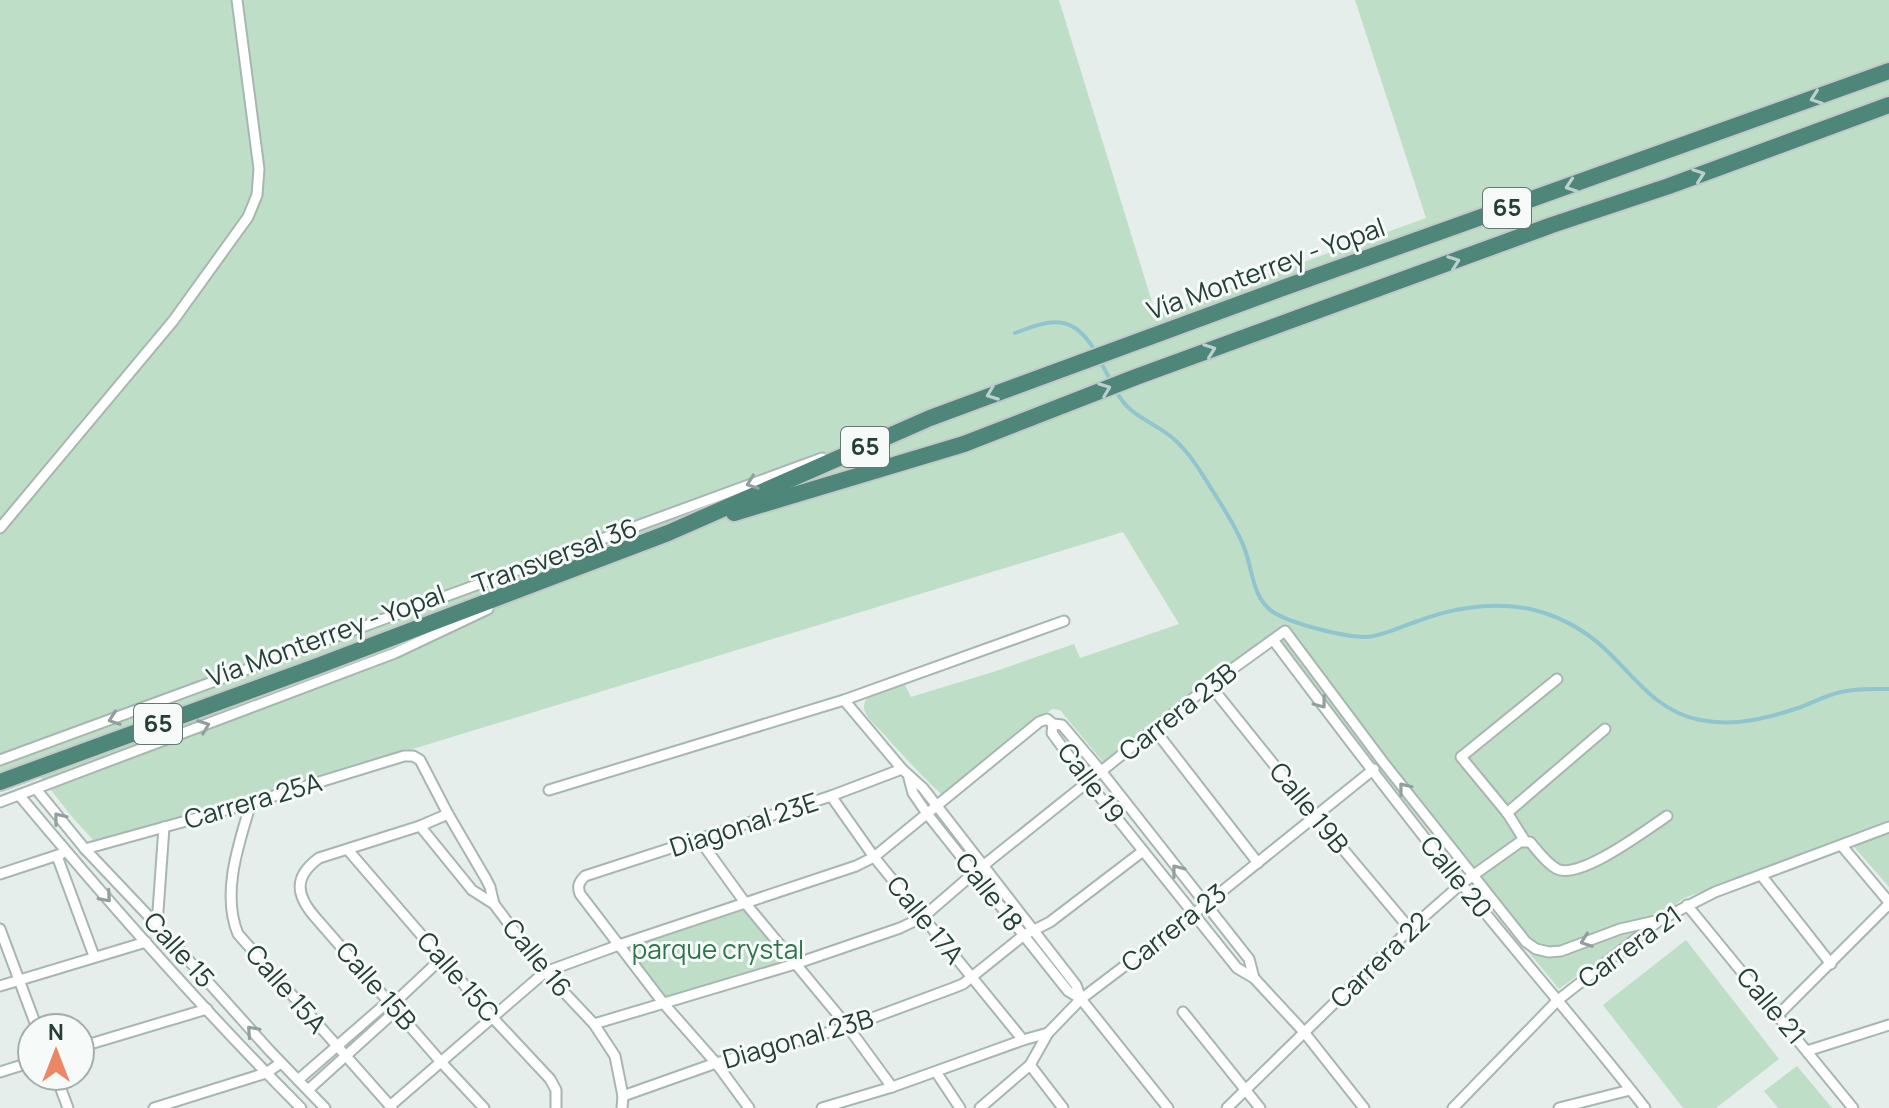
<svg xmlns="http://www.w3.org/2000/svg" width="1889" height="1108" viewBox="0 0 1889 1108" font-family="Manrope,sans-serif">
	<rect width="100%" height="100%" fill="#e5eeea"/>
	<!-- green -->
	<g fill="#bfdec8">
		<path d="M0,0h1059l97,315 270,-97 -71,-218h534v887l-41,-47 -164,58 -125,91 -163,-198 -120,-157 -69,47 -104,81 -43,-52 -8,-1 -110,86c-21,-20 -41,-41 -61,-64 -5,-5 -13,-12 -16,-19 -3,-7 1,-13 5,-18l34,-11 7,14 85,-26 78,-27 6,14 99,-34 -56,-92 -720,220 -239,71 -70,18 -21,-23 -38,-48 -35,12z"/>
		<path d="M746,908l42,52 -125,38 -37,-50z"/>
		<path d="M1686,940l93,119 -63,49h-33l-80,-103z"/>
		<path d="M1797,1066l35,42h-54l-14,-17z"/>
	</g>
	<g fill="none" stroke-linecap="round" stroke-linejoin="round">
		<!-- stream -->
		<g stroke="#90c5d0" stroke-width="4">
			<path d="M1015,333c36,-14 58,-20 80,18"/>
			<path d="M1099,359l13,24"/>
			<path d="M1116,391c14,27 38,30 59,49 19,17 32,43 46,64 9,15 20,32 25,49 7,21 7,45 27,59 19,12 71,25 93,25 17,-1 36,-11 52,-16 35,-13 70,-19 107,-13 29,5 59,21 80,41 30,28 52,63 95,71 35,7 69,-2 101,-13 13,-5 26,-12 40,-15 15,-4 32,-3 48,-3"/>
		</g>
		<defs>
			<g id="minor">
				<path d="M0,528l173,-207 75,-104 9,-22 2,-26 -22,-169"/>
				<path d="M1274,641c61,81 122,162 186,241 61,76 125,149 185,226"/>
				<path d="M1210,685l106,132 94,112"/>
				<path d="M844,700l58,69 21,19 153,197 5,14"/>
				<path d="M1053,724l-1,9 36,49 149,186 17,10 50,54 60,76"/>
				<path d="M1154,729l104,134"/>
				<path d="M0,760l822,-302"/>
				<path d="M909,778l4,15 15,22 140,176 13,8 87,109"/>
				<path d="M36,789l49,60 72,76 113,126 55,57"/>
				<path d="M549,790l295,-90 220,-79"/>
				<path d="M19,795c90,108 183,214 282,313"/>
				<path d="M831,796l43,61 149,183"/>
				<path d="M0,802l395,-149 93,-44"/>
				<path d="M251,803c-12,40 -30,90 -13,131l154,174"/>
				<path d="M1507,813l98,-84"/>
				<path d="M448,814l-28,12 -101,32c-26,19 -23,37 -4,59l126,145 43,46"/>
				<path d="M420,826l52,64 22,14 51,68 49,52 21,32 8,40 -1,12"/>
				<path d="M699,839l47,65 102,123 44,60"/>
				<path d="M1525,841l-17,-27 -47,-57 96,-78"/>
				<path d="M1842,846l47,56"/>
				<path d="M85,849l166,-46 153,-47h9l7,4 28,54 38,65 4,8 4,17"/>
				<path d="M348,850l144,167 58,62 6,11v18"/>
				<path d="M57,856l37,100"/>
				<path d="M0,874l61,-20"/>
				<path d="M1761,875l70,89"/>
				<path d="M1687,905l166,203"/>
				<path d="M157,925l7,-98"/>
				<path d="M0,929l37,99"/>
				<path d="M0,986l146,-44"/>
				<path d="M1183,1012l77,96"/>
				<path d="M1778,1015l111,-111"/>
				<path d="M594,1024l201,-60 105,-36 23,-11 51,-44 180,-144 56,-44 75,-54 98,131 143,180 10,7 13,3 12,-1 59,-22 40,-9"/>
				<path d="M80,1047l127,-38"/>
				<path d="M1807,1051l82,-26"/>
				<path d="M1030,1065l33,43"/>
				<path d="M0,1072l32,-10"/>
				<path d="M936,1072l24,36"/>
				<path d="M56,1076l12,32"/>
				<path d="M298,1080l84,-73 10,-2 50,-47"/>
				<path d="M308,1090l83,-75 1,-10"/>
				<path d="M623,1096l93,-33 132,-36 105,-39 10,-4 61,-49 26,-13 93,-71"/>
				<path d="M390,1106l155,-134 74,-27 237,-79 18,-9 165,-135 8,-3 6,5 9,1 39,46 148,188 5,19"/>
				<path d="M154,1108l112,-35 15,-10"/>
				<path d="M749,1108l-33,-45 -52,-59 -84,-110c-3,-8 -1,-12 5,-18l246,-80 71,-27"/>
				<path d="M822,1108l70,-21 131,-47 25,-7"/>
				<path d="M980,1108l50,-43 18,-32 33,-34 124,-94 169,-136"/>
				<path d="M1227,1108l183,-179 51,-45 59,-42h10c8,9 16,21 27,27 23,11 89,-39 110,-53"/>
				<path d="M1453,1108l105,-108 102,-80 55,-28 174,-65"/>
				<path d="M1559,1108l71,-18"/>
			</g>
			<g id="trunk">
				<path d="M734,513l230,-69 172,-67 416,-152 117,-39 220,-81"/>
				<path d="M0,782l315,-115 353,-134 262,-115 350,-129 609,-218"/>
			</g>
		</defs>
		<!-- minor casing -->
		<use href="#minor" stroke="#a8b6b1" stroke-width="13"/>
		<!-- trunk casing -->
		<use href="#trunk" stroke="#c2c9c7" stroke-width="20"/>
		<!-- minor -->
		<use href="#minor" stroke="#fff" stroke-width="9"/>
		<!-- trunk -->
		<use href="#trunk" stroke="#4f867a" stroke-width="16"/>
	</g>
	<!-- one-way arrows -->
	<defs><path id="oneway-chevron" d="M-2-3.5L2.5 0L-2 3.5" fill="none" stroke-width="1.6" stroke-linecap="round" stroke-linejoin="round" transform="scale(2)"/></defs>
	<g stroke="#bcd1cc">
		<use href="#oneway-chevron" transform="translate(1816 98) rotate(160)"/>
		<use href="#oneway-chevron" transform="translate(1699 175) rotate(-20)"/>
		<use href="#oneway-chevron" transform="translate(1571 186) rotate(161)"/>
		<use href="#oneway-chevron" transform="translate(1454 262) rotate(-20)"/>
		<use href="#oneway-chevron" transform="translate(1210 350) rotate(-20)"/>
		<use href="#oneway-chevron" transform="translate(1105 389) rotate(-21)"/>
		<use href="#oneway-chevron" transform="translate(992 394) rotate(159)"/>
	</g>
	<g stroke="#929f9c">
		<use href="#oneway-chevron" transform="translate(752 483) rotate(160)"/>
		<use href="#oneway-chevron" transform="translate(1321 703) rotate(53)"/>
		<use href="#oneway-chevron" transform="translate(114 719) rotate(160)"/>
		<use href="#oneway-chevron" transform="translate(204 726) rotate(-21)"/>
		<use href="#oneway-chevron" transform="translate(1404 788) rotate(-129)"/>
		<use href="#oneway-chevron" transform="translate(59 818) rotate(-129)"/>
		<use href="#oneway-chevron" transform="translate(1177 870) rotate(-128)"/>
		<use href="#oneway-chevron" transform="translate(106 897) rotate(49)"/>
		<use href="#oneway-chevron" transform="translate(1586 941) rotate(160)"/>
		<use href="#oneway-chevron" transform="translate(252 1031) rotate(-132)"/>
	</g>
	<g text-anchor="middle" stroke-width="6" stroke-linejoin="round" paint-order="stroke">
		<!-- shield labels -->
		<g fill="#f6faf8" stroke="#647772" stroke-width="2">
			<rect x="1483" y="188" width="48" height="40" rx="6"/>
			<rect x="841" y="427" width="48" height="40" rx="6"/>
			<rect x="134" y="704" width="48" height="40" rx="6"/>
		</g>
		<g font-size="24" font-weight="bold" fill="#253f38">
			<text x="1507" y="216">65</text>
			<text x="865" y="455">65</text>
			<text x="158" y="732">65</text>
		</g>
		<!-- street labels -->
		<g font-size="26" fill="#253f38" stroke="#f6faf8">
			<text transform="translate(1266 269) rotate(-20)" y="9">Vía Monterrey - Yopal</text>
			<text transform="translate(555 556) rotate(-20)" y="9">Transversal 36</text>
			<text transform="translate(326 636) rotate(-20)" y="9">Vía Monterrey - Yopal</text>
			<text transform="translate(1178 712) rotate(-38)" y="9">Carrera 23B</text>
			<text transform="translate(1091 783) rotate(53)" y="9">Calle 19</text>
			<text transform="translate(253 801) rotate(-16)" y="9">Carrera 25A</text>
			<text transform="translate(1309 808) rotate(51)" y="9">Calle 19B</text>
			<text transform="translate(744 825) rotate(-18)" y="9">Diagonal 23E</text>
			<text transform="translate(1456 877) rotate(51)" y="9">Calle 20</text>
			<text transform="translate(989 892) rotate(52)" y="9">Calle 18</text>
			<text transform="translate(925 920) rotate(51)" y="9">Calle 17A</text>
			<text transform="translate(1174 928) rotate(-38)" y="9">Carrera 23</text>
			<text transform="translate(1630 947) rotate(-36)" y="9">Carrera 21</text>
			<text transform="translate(179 950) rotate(48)" y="9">Calle 15</text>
			<text transform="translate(537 958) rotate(51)" y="9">Calle 16</text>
			<text transform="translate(1380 960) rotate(-44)" y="9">Carrera 22</text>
			<text transform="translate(458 977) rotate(49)" y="9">Calle 15C</text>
			<text transform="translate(376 986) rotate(49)" y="9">Calle 15B</text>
			<text transform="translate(286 989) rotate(49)" y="9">Calle 15A</text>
			<text transform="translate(1771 1006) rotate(50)" y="9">Calle 21</text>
			<text transform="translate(798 1039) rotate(-16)" y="9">Diagonal 23B</text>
		</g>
		<!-- park labels -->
		<g font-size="26" fill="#30744b" stroke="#f6faf8">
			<text x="718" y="959">parque crystal</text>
		</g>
	</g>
	<!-- north arrow -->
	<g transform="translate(56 1052)"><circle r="38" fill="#f6faf8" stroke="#a2afab" stroke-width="2"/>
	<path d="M0-6L14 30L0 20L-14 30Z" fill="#ec8765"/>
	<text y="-12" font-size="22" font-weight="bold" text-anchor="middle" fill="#253f38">N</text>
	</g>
</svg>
